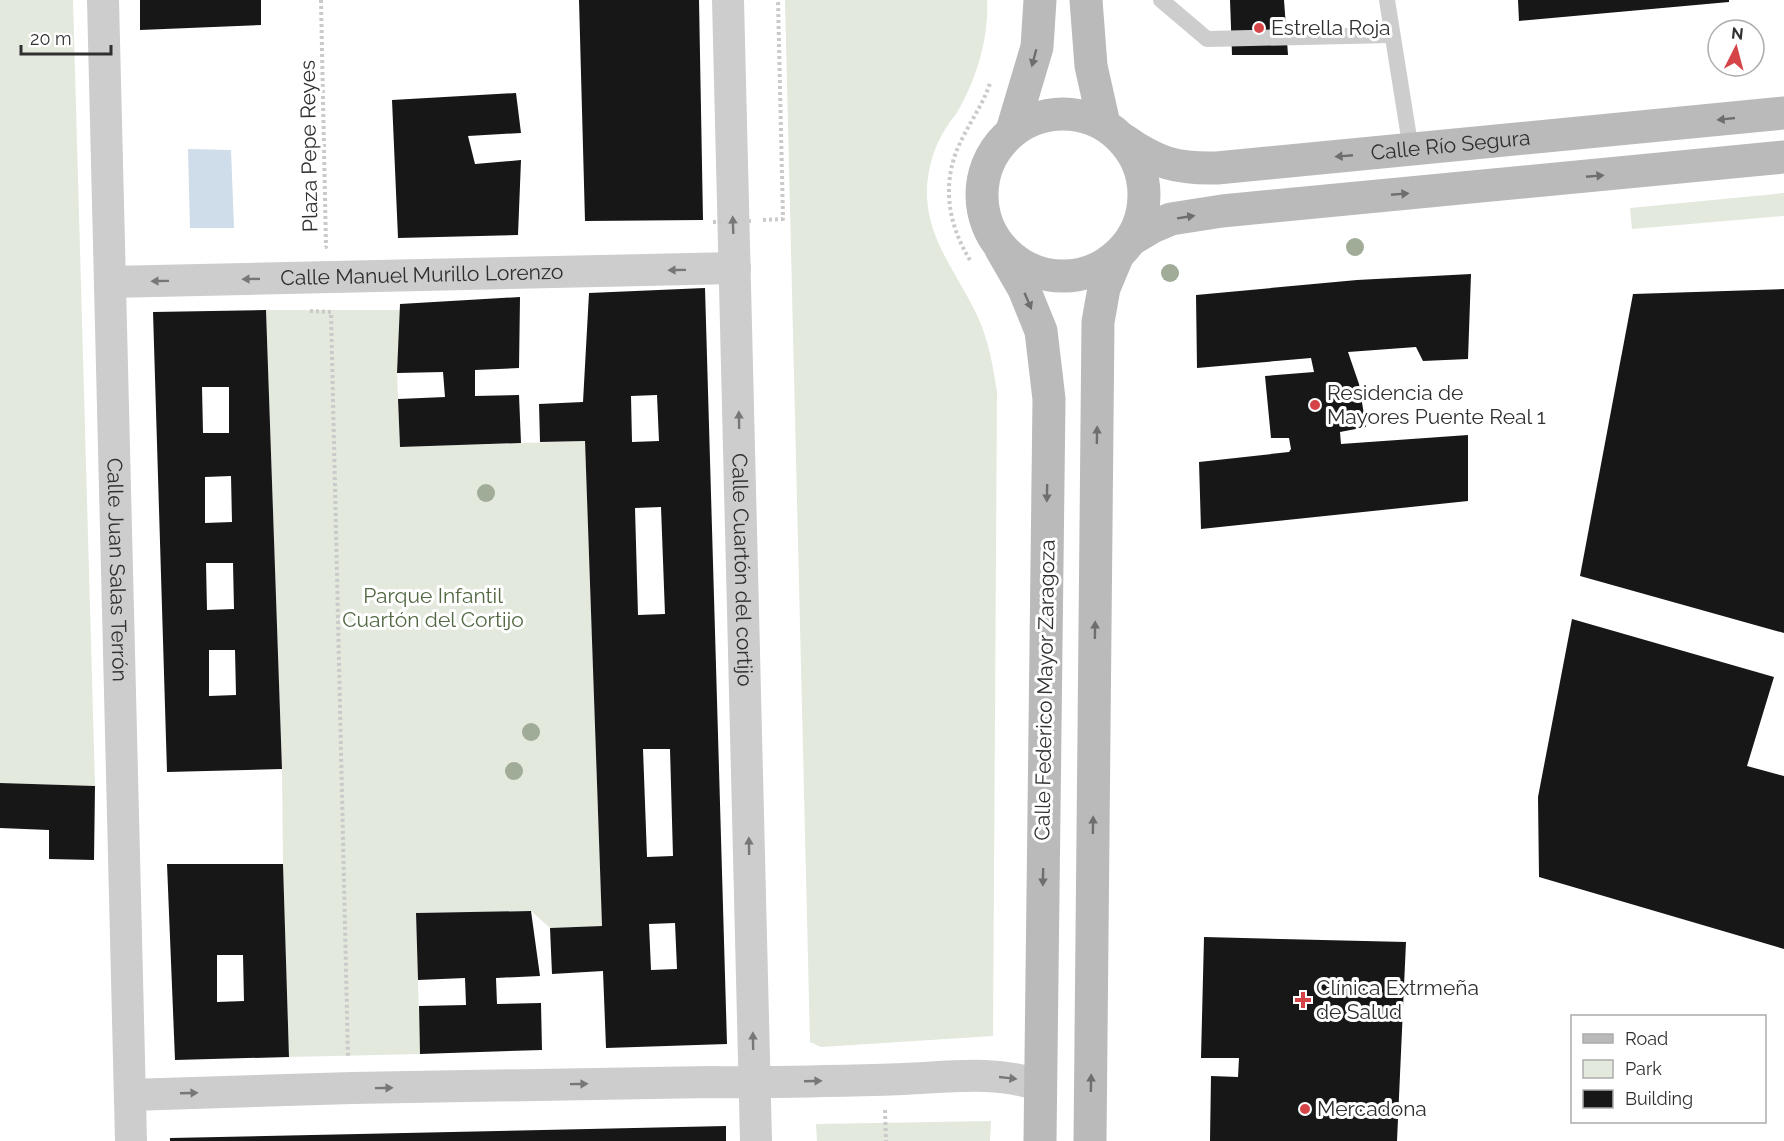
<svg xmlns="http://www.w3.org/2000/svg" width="1784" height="1141" viewBox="0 0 1784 1141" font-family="Raleway,sans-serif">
	<rect width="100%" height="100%" fill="#fff"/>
	<!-- green -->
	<g fill="#e3e9dd">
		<path d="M0,0h73l22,786 -95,-3z"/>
		<path d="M785,0h202c2,37 -10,77 -28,109 -4,7 -9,12 -13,19 -13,19 -20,46 -19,69 2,45 31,78 49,116 12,25 17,52 21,79l-4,644 -172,11 -11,-5z"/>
		<path d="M1784,193v23l-152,13 -2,-21z"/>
		<path d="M266,310h135l-4,63 3,74 185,-6 17,485 -52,2 -19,-17 -115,2 4,141 -131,3 -6,-193 -1,-95z"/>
		<path d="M991,1121l-1,20h-173l-1,-17z"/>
	</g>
	<!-- water -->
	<path fill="#cedde9" d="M188,149l43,1 3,78h-44z"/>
	<!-- building -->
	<g fill="#171717" fill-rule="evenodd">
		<path d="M140,0h121v25l-121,5z"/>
		<path d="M579,0h120l4,220 -118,1z"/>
		<path d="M1230,0h54l4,55h-56z"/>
		<path d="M1518,0h211v2l-210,19z"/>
		<path d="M516,93l5,40 -53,3 7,28 46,-4 -3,75 -120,3 -6,-138z"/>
		<path d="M1471,274l-3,85 -45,2 -7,-14 -68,5 11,32 7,43 -26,5 1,12 127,-9v66l-267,28 -2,-67 90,-10 2,-3 -2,-11h-18l-6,-62 49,-4 -3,-14 -114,10 -1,-73 161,-15z"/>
		<path d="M705,288l22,756 -121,4 -3,-77 -51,3 -2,-46 52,-2 -17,-485 -45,1 -1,-38 44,-2 6,-109zM657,395l2,46 -27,1 -1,-46zM661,507l4,107 -27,1 -3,-107zM643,749h27l3,107 -26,1zM675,923l2,46 -26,1 -2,-46z"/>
		<path d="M1784,289v344l-204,-57 53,-282z"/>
		<path d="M520,297l-1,71 -44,2v26l44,-1 2,48 -121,4 -2,-48 47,-2 -2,-25 -46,1 3,-69z"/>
		<path d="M266,310l16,459 -115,3 -14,-460zM202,387h27v46h-26zM231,476l1,46 -27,1v-46zM206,563h27l1,46 -27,1zM209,650h26l1,45 -27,1z"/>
		<path d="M1572,619l202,58 -27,89 37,10v173l-245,-72 -1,-80z"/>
		<path d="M0,783l95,3 -1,74 -45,-1v-29l-49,-2z"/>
		<path d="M167,864h116l6,193 -114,3zM217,955h26l1,46 -27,1z"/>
		<path d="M531,911l9,65 -44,2 1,26 44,-1 1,47 -122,4 -1,-48 47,-1 -1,-27 -47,2 -2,-67z"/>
		<path d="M1204,937l202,5 -9,199h-187l1,-65 27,1 1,-19h-38z"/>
		<path d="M726,1126v15h-556v-3z"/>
	</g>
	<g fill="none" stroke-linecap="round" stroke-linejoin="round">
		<!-- path -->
		<g stroke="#cacaca" stroke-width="4" stroke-dasharray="3 3" stroke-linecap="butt">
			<path d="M321,0l5,247h-1"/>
			<path d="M763,220l20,-1 -5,-219"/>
			<path d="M970,260c-24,-39 -29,-82 -7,-123 9,-18 21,-35 27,-54"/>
			<path d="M310,311l21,1 17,745"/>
			<path d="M885,1110l1,31"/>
		</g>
		<!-- lane -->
		<g stroke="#cdcdcd" stroke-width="16">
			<path d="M1161,0l46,39 185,-4"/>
			<path d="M1387,0l24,150"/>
		</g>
		<!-- street -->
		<g stroke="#cdcdcd" stroke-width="32">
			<path id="s1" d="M103,0l28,1141"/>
			<path id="s2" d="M728,0l28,1141"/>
			<path id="s3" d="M110,282l625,-14"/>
			<path d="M130,1095l222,-7 359,-6c65,1 129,-1 193,-3 45,-2 93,-9 137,7"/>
		</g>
		<!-- secondary -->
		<g stroke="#bababa" stroke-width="33">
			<path d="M1086,0l5,66 13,58"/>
			<circle cx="1063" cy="195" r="81"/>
			<path d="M1012,131l25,-84 3,-47"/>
			<path id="s4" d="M1124,140c32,23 53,29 93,28l567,-55"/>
			<path d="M1132,239l20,-12 19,-8 51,-8 562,-54"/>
			<path d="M1001,249l23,40 17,42 8,68 -9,742"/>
			<path d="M1090,1141l8,-819 6,-34 13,-31"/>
		</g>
		<!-- path-bridge -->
		<path stroke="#cacaca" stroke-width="4" stroke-dasharray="3 3" stroke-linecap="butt" d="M713,222l38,-1"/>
	</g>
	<!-- trees -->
	<g fill="#a0ac97">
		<circle cx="1355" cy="247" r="9"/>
		<circle cx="1170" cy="273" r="9"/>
		<circle cx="486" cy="493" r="9"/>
		<circle cx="531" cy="732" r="9"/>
		<circle cx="514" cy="771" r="9"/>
	</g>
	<!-- one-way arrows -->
	<defs><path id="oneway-solid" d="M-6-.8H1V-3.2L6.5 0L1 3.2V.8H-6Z" transform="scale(1.5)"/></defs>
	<g fill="#6e6e6e">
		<use href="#oneway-solid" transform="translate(1034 58) rotate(105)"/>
		<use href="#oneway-solid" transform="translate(1726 119) rotate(174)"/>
		<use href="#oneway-solid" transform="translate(1344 156) rotate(175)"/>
		<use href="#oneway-solid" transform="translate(1595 176) rotate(-5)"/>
		<use href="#oneway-solid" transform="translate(1400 194) rotate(-5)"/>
		<use href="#oneway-solid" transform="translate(1186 217) rotate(-9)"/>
		<use href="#oneway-solid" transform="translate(1028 301) rotate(67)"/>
		<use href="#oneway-solid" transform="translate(1097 435) rotate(-89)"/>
		<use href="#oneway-solid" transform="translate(1047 493) rotate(91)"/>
		<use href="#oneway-solid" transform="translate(1095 630) rotate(-89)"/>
		<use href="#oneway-solid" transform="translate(1093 825) rotate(-89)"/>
		<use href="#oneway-solid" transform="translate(1043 877) rotate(91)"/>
		<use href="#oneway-solid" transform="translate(1091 1083) rotate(-89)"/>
	</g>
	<g fill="#777">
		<use href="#oneway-solid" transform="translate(733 225) rotate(-92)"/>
		<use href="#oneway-solid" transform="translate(677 270) rotate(179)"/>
		<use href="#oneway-solid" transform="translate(251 279) rotate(179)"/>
		<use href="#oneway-solid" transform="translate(160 281) rotate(179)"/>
		<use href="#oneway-solid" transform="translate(739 420) rotate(-91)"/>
		<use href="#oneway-solid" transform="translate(749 846) rotate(-91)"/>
		<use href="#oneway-solid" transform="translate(753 1041) rotate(-91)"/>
		<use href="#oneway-solid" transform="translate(1008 1078) rotate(6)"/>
		<use href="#oneway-solid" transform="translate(813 1081) rotate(-2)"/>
		<use href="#oneway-solid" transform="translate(579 1084) rotate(-1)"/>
		<use href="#oneway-solid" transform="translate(384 1088) rotate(-1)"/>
		<use href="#oneway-solid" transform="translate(189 1093) rotate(-2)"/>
	</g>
	<!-- markers -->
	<g fill="#d54548" stroke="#fff" stroke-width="2">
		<circle cx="1259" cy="28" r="6"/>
		<circle cx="1315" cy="405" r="6"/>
		<path d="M1300 991h6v6h6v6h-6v6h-6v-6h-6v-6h6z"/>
		<circle cx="1305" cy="1109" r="6"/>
	</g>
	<g text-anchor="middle" stroke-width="6" stroke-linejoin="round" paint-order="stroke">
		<!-- poi labels -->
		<g font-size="21" fill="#303030" stroke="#fff" text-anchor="start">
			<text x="1271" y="35">Estrella Roja</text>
			<text x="1327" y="400">Residencia de<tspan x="1327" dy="24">Mayores Puente Real 1</tspan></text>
			<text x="1316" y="995">Clínica Extrmeña<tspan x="1316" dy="24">de Salud</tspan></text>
			<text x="1317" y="1116">Mercadona</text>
		</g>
		<!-- street labels -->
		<g font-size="21" fill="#303030" stroke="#fff">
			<text transform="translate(309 146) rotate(-91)" y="7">Plaza Pepe Reyes</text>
			<text dy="7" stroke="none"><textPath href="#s4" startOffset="334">Calle Río Segura</textPath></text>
			<text dy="7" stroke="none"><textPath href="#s3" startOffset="312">Calle Manuel Murillo Lorenzo</textPath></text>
			<text dy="7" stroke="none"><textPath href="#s2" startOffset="570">Calle Cuartón del cortijo</textPath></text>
			<text dy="7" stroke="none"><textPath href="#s1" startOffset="570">Calle Juan Salas Terrón</textPath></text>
			<text transform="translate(1045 690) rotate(-89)" y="7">Calle Federico Mayor Zaragoza</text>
		</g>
		<!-- park labels -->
		<g font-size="21" fill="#526842" stroke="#fff">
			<text x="433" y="603">Parque Infantil<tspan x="433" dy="24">Cuartón del Cortijo</tspan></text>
		</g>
	</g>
	<!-- legend -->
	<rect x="1571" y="1015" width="195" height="108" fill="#ffffff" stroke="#acacac" stroke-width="1.5"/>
	<rect x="1583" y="1034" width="30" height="9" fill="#bababa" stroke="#acacac" stroke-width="1.5"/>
	<text x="1625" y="1045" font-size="18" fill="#303030">Road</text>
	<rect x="1583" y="1060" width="30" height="18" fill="#e3e9dd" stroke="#acacac" stroke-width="1.5"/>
	<text x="1625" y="1075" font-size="18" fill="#303030">Park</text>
	<rect x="1583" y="1090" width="30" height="18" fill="#171717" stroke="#acacac" stroke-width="1.5"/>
	<text x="1625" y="1105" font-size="18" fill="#303030">Building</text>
	<!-- north arrow -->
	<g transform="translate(1736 48) rotate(6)"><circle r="28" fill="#ffffff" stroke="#acacac" stroke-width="1.5"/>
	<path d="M0-4.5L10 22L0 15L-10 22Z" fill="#d54548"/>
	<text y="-9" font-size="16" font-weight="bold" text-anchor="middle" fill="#303030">N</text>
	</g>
	<!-- scale -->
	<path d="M21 45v9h90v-9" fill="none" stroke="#303030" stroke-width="3"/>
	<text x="30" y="45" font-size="18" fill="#303030" stroke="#ffffff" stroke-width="4.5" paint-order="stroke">20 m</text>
</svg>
